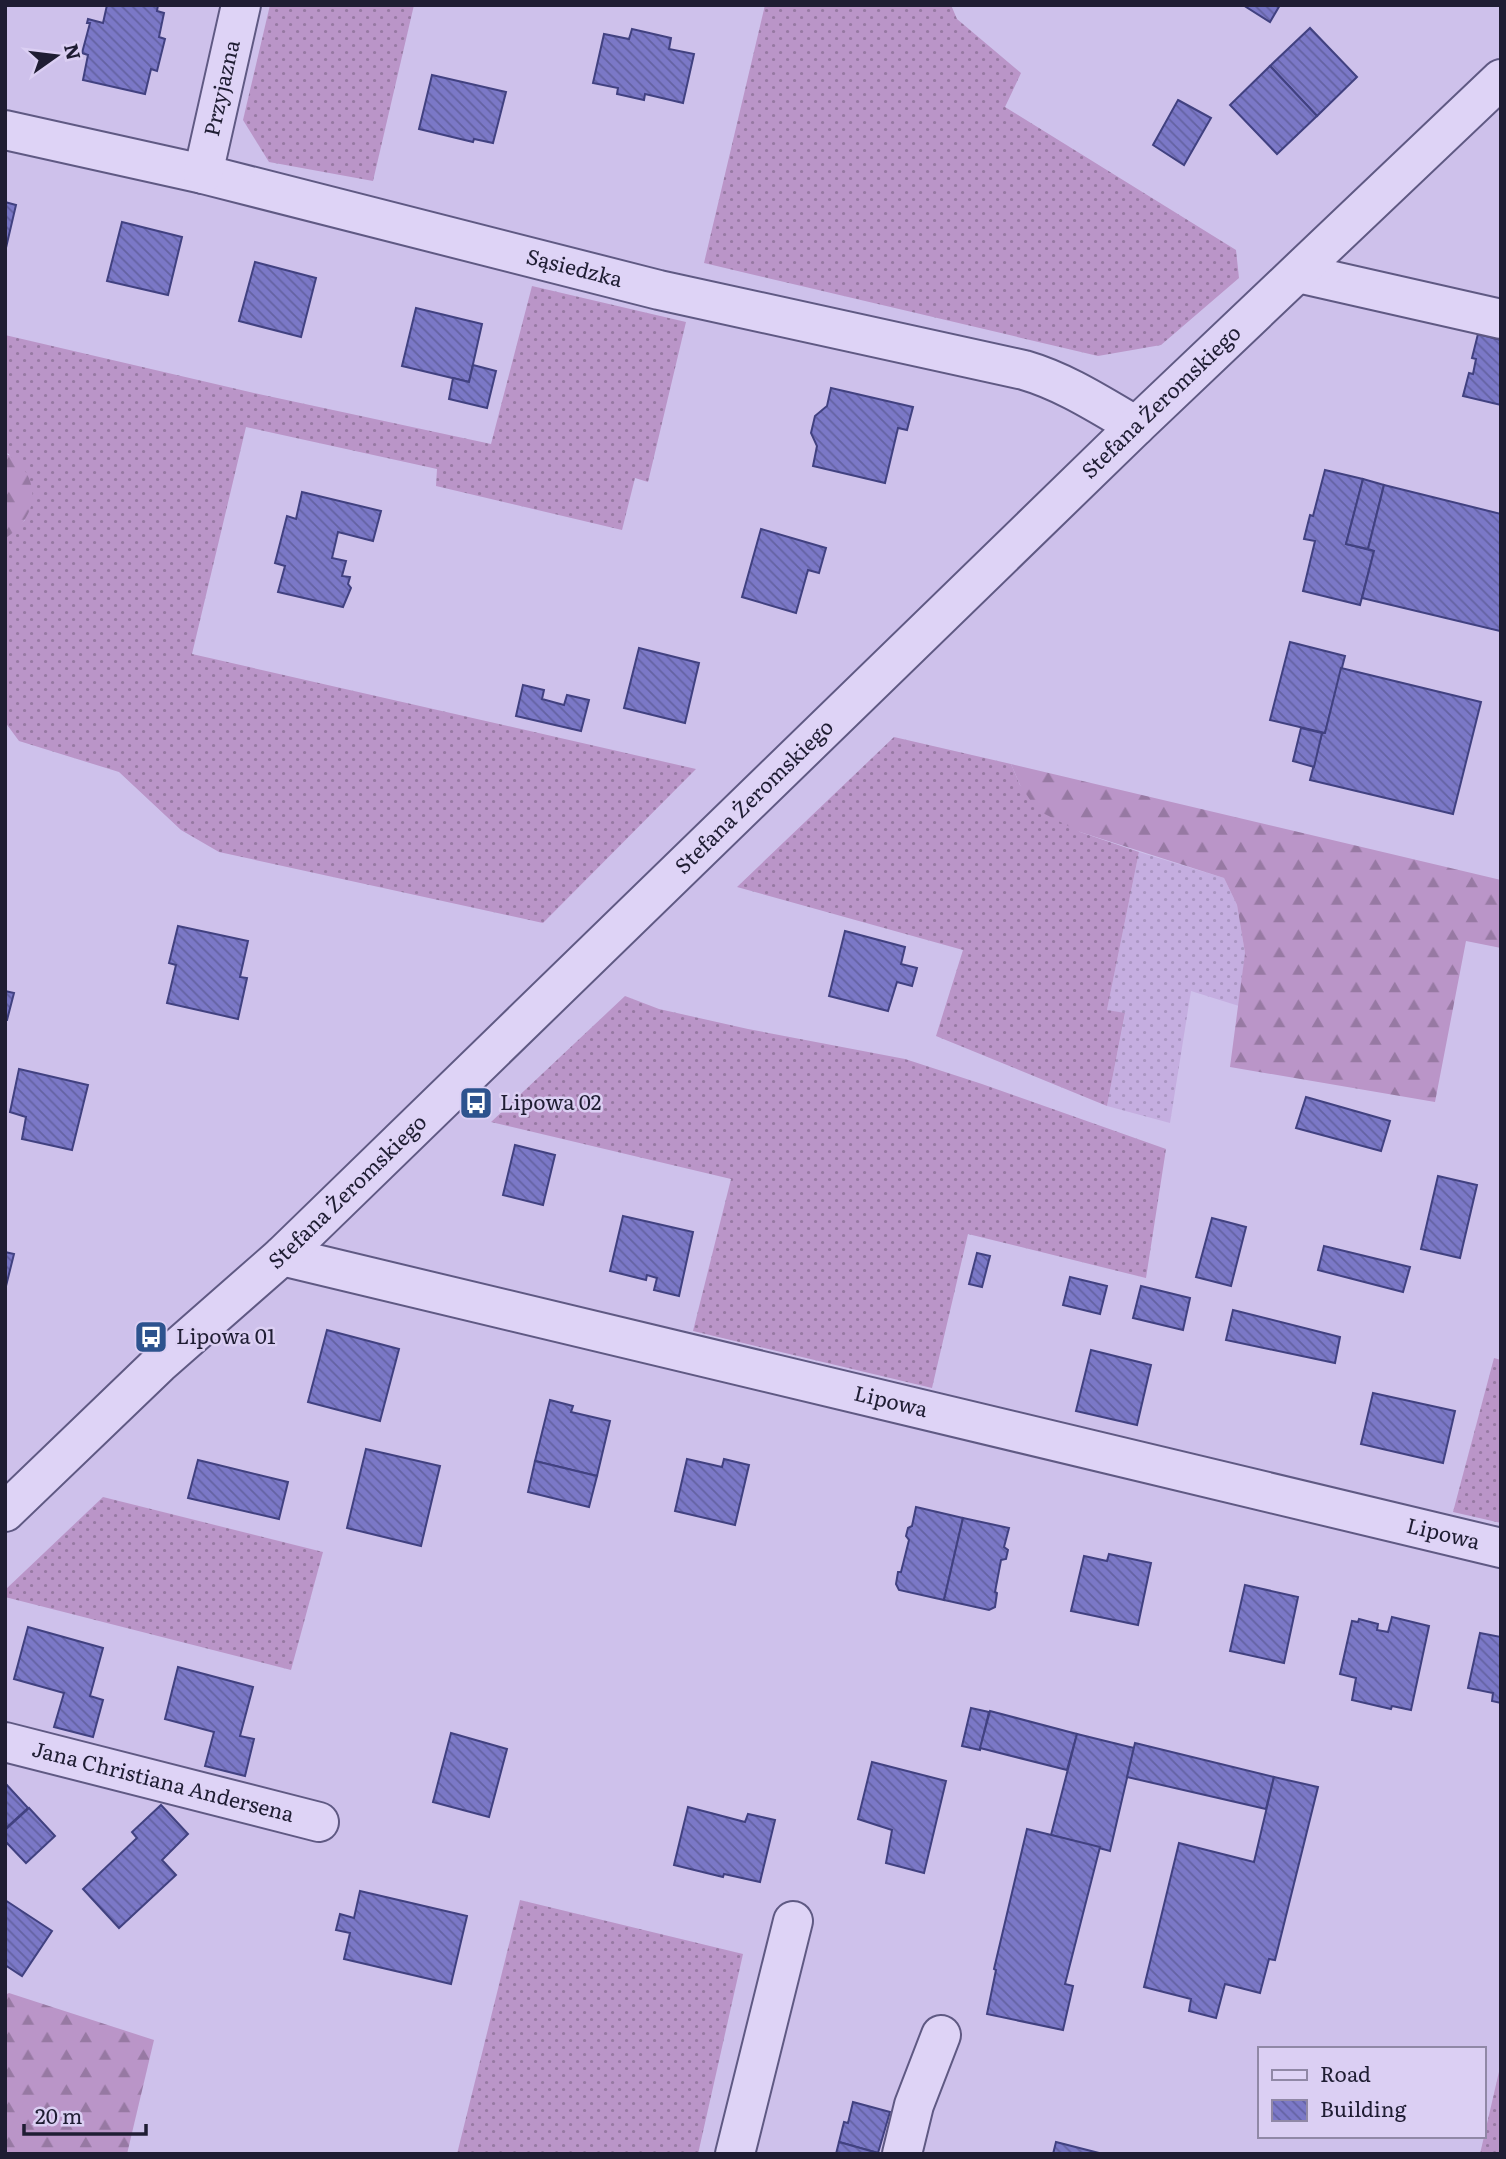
<svg xmlns="http://www.w3.org/2000/svg" width="1506" height="2159" viewBox="0 0 1506 2159" font-family="Literata,serif">
	<defs>
		<pattern id="farmland-dots" width="8" height="8" patternUnits="userSpaceOnUse" patternTransform="scale(1.75)"><rect width="8" height="8" fill="#c5aee0"/><path d="M2 2h.1M6 6h.1" fill="none" stroke="#a995c1" stroke-width="1.8" stroke-linecap="round"/></pattern>
		<pattern id="grass-dots" width="8" height="8" patternUnits="userSpaceOnUse" patternTransform="scale(1.75)"><rect width="8" height="8" fill="#ba95c8"/><path d="M2 2h.1M6 6h.1" fill="none" stroke="#9779a3" stroke-width="1.8" stroke-linecap="round"/></pattern>
		<pattern id="forest-firs" width="22" height="20" patternUnits="userSpaceOnUse" patternTransform="scale(1.75)"><rect width="22" height="20" fill="#ba95c8"/><path d="M5 1l3.5 6h-7zM16 11l3.5 6h-7z" fill="#9779a3"/></pattern>
		<pattern id="building-back-hatch" width="6" height="6" patternUnits="userSpaceOnUse" patternTransform="scale(1.75)"><rect width="6" height="6" fill="#7b78c7"/><path d="M-1 5l2 2M0 0l6 6M5-1l2 2" fill="none" stroke="#6462a2"/></pattern>
	</defs>
	<rect width="100%" height="100%" fill="#cec1eb"/>
	<!-- farmland -->
	<path fill="url(#farmland-dots)" d="M1139,852l85,26 13,27 8,48 -6,53 -48,-15 -21,132 -63,-17 18,-92 -18,-4z"/>
	<!-- grass -->
	<g fill="url(#grass-dots)">
		<path d="M270,5h144l-41,176 -104,-19 -26,-42z"/>
		<path d="M765,5h186l6,14 64,54 -16,34 231,143 3,28 -78,67 -63,11 -394,-93z"/>
		<path d="M532,286l154,36 -38,160 -13,-4 -13,52 -186,-44 1,-17 -191,-42 -54,227 504,115 -153,154 -324,-71 -38,-22 -62,-58 -100,-31 -14,-19v-183l20,-19 -16,-66 -4,-1v-118l249,58 237,51z"/>
		<path d="M894,737l117,27 9,21 60,47 59,20 -32,158 18,3 -18,93 -171,-70 27,-86 -226,-63z"/>
		<path d="M625,996l34,13 89,20 157,30 77,25 184,65 -20,129 -178,-44 -36,154 -239,-57 38,-152 -240,-57z"/>
		<path d="M1494,1358l7,2v163l-48,-11z"/>
		<path d="M103,1497l220,55 -32,118 -286,-73v-7z"/>
		<path d="M520,1900l223,54 -45,200h-241z"/>
		<path d="M1501,2063v91h-21z"/>
	</g>
	<!-- forest -->
	<g fill="url(#forest-firs)">
		<path d="M5,453c25,13 36,42 20,66 -4,8 -13,14 -20,20z"/>
		<path d="M1011,764l490,116v68l-35,-7 -31,161 -205,-35 15,-114 -8,-48 -13,-27 -144,-46 -43,-22 -17,-25z"/>
		<path d="M9,1993l145,47 -27,114h-122v-159z"/>
	</g>
	<!-- building -->
	<g fill="url(#building-back-hatch)" stroke="#414180" stroke-width="2">
		<path d="M107,5h51l-1,6 7,2 -5,24 6,2 -8,32 -6,-2 -6,25 -62,-14 5,-25 -6,-2 8,-30h-3l1,-4 15,4z"/>
		<path d="M1243,5h37l-10,17z"/>
		<path d="M1310,28l47,49 -40,39 -47,-50z"/>
		<path d="M632,29l39,9 -2,11 25,5 -11,49 -38,-9 -1,6 -27,-6 1,-6 -25,-5 11,-49 25,5z"/>
		<path d="M1270,66l47,50 -40,38 -47,-49z"/>
		<path d="M432,75l74,17 -13,51 -19,-4 -1,3 -54,-13z"/>
		<path d="M1178,100l33,18 -27,47 -31,-20z"/>
		<path d="M5,202l11,3 -11,47z"/>
		<path d="M122,222l60,15 -14,58 -61,-14z"/>
		<path d="M255,262l61,16 -15,59 -62,-16z"/>
		<path d="M416,308l66,16 -13,58 -67,-16z"/>
		<path d="M1478,334l23,6v65l-38,-9 6,-23 4,1 3,-15 -4,-1z"/>
		<path d="M473,365l23,6 -9,37 -38,-9 4,-21 16,4z"/>
		<path d="M831,388l82,19 -6,23 -9,-2 -13,55 -72,-17 4,-20 -6,-13 4,-17 12,-10z"/>
		<path d="M1325,470l38,9 -17,65 28,7 -14,54 -57,-14 12,-50 -11,-2 6,-24 3,1z"/>
		<path d="M1363,479l21,6 -16,64 -22,-5z"/>
		<path d="M1384,485l117,29 -1,117 -138,-33 12,-47 -6,-2z"/>
		<path d="M302,492l79,19 -8,30 -35,-9 -6,26 14,3 -4,15 8,1 -2,7 3,4 -8,19 -65,-15 7,-26 -10,-3 12,-47 9,3z"/>
		<path d="M761,529l65,19 -7,25 -11,-3 -12,43 -54,-16z"/>
		<path d="M1290,642l55,14 -20,77 -55,-13z"/>
		<path d="M639,648l60,15 -14,60 -61,-15z"/>
		<path d="M1341,668l140,34 -28,112 -143,-34 12,-47h3z"/>
		<path d="M523,685l21,5 -2,9 22,6 3,-10 22,5 -8,31 -65,-15z"/>
		<path d="M1301,728l21,5 -8,34 -21,-6z"/>
		<path d="M178,926l70,15 -8,36 7,1 -9,41 -71,-16 9,-38 -7,-2z"/>
		<path d="M845,931l60,16 -4,17 16,4 -5,18 -15,-4 -9,29 -59,-15z"/>
		<path d="M5,991l9,2 -7,27h-2z"/>
		<path d="M19,1069l69,16 -16,65 -50,-11 4,-22 -16,-5z"/>
		<path d="M1306,1097l84,24 -9,30 -85,-23z"/>
		<path d="M515,1145l40,10 -12,50 -40,-10z"/>
		<path d="M1438,1176l39,9 -17,73 -39,-9z"/>
		<path d="M623,1216l70,16 -14,64 -25,-6 3,-12 -10,-3 -1,5 -36,-9z"/>
		<path d="M1212,1218l34,9 -15,59 -35,-9z"/>
		<path d="M1324,1246l86,21 -7,25 -85,-22z"/>
		<path d="M5,1252l9,2 -9,36z"/>
		<path d="M977,1253l13,3 -8,31 -13,-3z"/>
		<path d="M1070,1277l37,9 -7,28 -37,-9z"/>
		<path d="M1141,1286l49,12 -7,32 -50,-12z"/>
		<path d="M1233,1310l107,27 -5,26 -109,-23z"/>
		<path d="M327,1330l72,19 -19,72 -72,-19z"/>
		<path d="M1091,1350l60,15 -14,60 -61,-14z"/>
		<path d="M1373,1393l82,18 -12,52 -82,-19z"/>
		<path d="M550,1400l23,6 -2,6 39,9 -13,55 -62,-15z"/>
		<path d="M366,1449l74,17 -19,80 -74,-18z"/>
		<path d="M687,1459l35,8 2,-8 25,6 -14,60 -60,-14z"/>
		<path d="M198,1460l90,22 -9,37 -91,-21z"/>
		<path d="M535,1461l62,15 -8,31 -61,-15z"/>
		<path d="M916,1507l47,11 -19,82 -45,-10 -3,-6 2,-12h3l8,-32 -3,-4 2,-8 4,-2z"/>
		<path d="M963,1518l46,10 -5,19 4,3 -2,9 -5,1 -6,32 2,1 -2,14 -6,3 -45,-10z"/>
		<path d="M1109,1554l42,9 -13,62 -67,-14 13,-55 23,5z"/>
		<path d="M1245,1585l53,12 -14,66 -54,-12z"/>
		<path d="M1392,1617l37,9 -18,84 -19,-4 -1,3 -39,-9 4,-22 -16,-4 12,-53 6,1 1,-3 19,5 -1,6 11,2z"/>
		<path d="M28,1627l75,21 -13,48 13,4 -10,37 -39,-10 10,-34 -50,-14z"/>
		<path d="M1480,1633l21,4v66l-9,-2 1,-8 -25,-5z"/>
		<path d="M178,1667l75,20 -13,49 14,3 -9,37 -40,-10 9,-34 -49,-13z"/>
		<path d="M971,1708l18,4 -9,38 -18,-4z"/>
		<path d="M990,1711l87,23 -10,36 -87,-22z"/>
		<path d="M451,1733l56,16 -18,68 -56,-15z"/>
		<path d="M1077,1734l57,14 -24,103 -59,-16z"/>
		<path d="M1135,1743l139,34 -8,32 -139,-32z"/>
		<path d="M872,1762l74,19 -22,92 -38,-10 6,-33 -34,-11z"/>
		<path d="M1274,1777l44,10 -43,173 -6,-1 -9,34 -35,-9 -9,34 -27,-7 2,-12 -47,-12 35,-144 75,19z"/>
		<path d="M5,1783l23,25 -23,21z"/>
		<path d="M161,1805l27,29 -26,26 14,15 -57,53 -36,-39 54,-51 -5,-6z"/>
		<path d="M688,1807l57,15 3,-8 27,6 -15,62 -36,-8 -1,3 -49,-12z"/>
		<path d="M29,1808l26,28 -29,27 -21,-22v-11z"/>
		<path d="M1027,1829l73,18 -35,137 8,2 -10,44 -76,-16 9,-44 -2,-1z"/>
		<path d="M360,1891l107,25 -16,68 -107,-25 6,-26 -14,-3 4,-16 14,4z"/>
		<path d="M5,1900l47,31 -30,45 -17,-11z"/>
		<path d="M853,2102l37,10 -12,41 -39,-11 5,-20 4,1z"/>
		<path d="M839,2142l39,11v1h-42z"/>
		<path d="M1056,2142l47,12h-50z"/>
	</g>
	<g fill="none" stroke-linecap="round" stroke-linejoin="round">
		<defs>
			<g id="minor">
				<path id="s1" d="M5,130l198,44 456,116 365,80c41,12 76,35 112,56"/>
				<path id="s2" d="M203,174l38,-169"/>
				<path d="M1298,273l203,46"/>
				<path id="s3" d="M282,1256l1219,292"/>
				<path id="s4" d="M5,1512l154,-148 123,-108 854,-830 365,-347"/>
				<path id="s5" d="M5,1742l314,80"/>
				<path d="M735,2154l58,-233"/>
				<path d="M902,2154l12,-49 27,-70"/>
			</g>
		</defs>
		<!-- minor casing -->
		<use href="#minor" stroke="#5f5983" stroke-width="42"/>
		<!-- minor -->
		<use href="#minor" stroke="#ded3f6" stroke-width="38"/>
	</g>
	<!-- icons -->
	<defs>
		<symbol id="bus-square" viewBox="-11 -11 22 22"><rect x="-9" y="-9" width="18" height="18" rx="4" fill="#2d538e" stroke="#dbcff3"/><path d="M-5-6H5V4H4V6H2V4H-2V6H-4V4H-5ZM-3.5-4V0h7V-4ZM-3.5 1.2v1.5H-2V1.2ZM2 1.2v1.5H3.5V1.2Z" fill="#fff"/></symbol>
	</defs>
	<g fill-rule="evenodd">
		<use href="#bus-square" x="457" y="1084" width="38" height="38"/>
		<use href="#bus-square" x="132" y="1318" width="38" height="38"/>
	</g>
	<g text-anchor="middle" stroke-width="5" stroke-linejoin="round" paint-order="stroke">
		<!-- street labels -->
		<g font-size="21" fill="#1f1d33" stroke="#dbcff3">
			<text dy="7" stroke="none"><textPath href="#s2" startOffset="88">Przyjazna</textPath></text>
			<text dy="7" stroke="none"><textPath href="#s1" startOffset="586">Sąsiedzka</textPath></text>
			<text dy="7" stroke="none"><textPath href="#s4" startOffset="1603">Stefana Żeromskiego</textPath></text>
			<text dy="7" stroke="none"><textPath href="#s4" startOffset="1036">Stefana Żeromskiego</textPath></text>
			<text dy="7" stroke="none"><textPath href="#s4" startOffset="469">Stefana Żeromskiego</textPath></text>
			<text dy="7" stroke="none"><textPath href="#s3" startOffset="626">Lipowa</textPath></text>
			<text dy="7" stroke="none"><textPath href="#s3" startOffset="1194">Lipowa</textPath></text>
			<text dy="7" stroke="none"><textPath href="#s5" startOffset="163">Jana Christiana Andersena</textPath></text>
		</g>
		<!-- poi labels -->
		<g font-size="21" fill="#1f1d33" stroke="#dbcff3" text-anchor="start">
			<text x="500" y="1110">Lipowa 02</text>
			<text x="176" y="1344">Lipowa 01</text>
		</g>
	</g>
	<!-- border -->
	<rect width="1506" height="2159" fill="none" stroke="#1f1d33" stroke-width="14"/>
	<!-- legend -->
	<rect x="1258" y="2047" width="228" height="91" fill="#dbcff3" stroke="#9088a6" stroke-width="2"/>
	<rect x="1272" y="2070" width="35" height="10" fill="#ded3f6" stroke="#9088a6" stroke-width="2"/>
	<text x="1320" y="2082" font-size="21" fill="#1f1d33">Road</text>
	<rect x="1272" y="2100" width="35" height="21" fill="url(#building-back-hatch)" stroke="#9088a6" stroke-width="2"/>
	<text x="1320" y="2117" font-size="21" fill="#1f1d33">Building</text>
	<!-- north arrow -->
	<g transform="translate(56 56) rotate(76)" stroke="#dbcff3" stroke-width="5" paint-order="stroke">
	<path d="M0-5L12 26L0 18L-12 26Z" fill="#1f1d33"/>
	<text y="-10" font-size="19" font-weight="bold" text-anchor="middle" fill="#1f1d33">N</text>
	</g>
	<!-- scale -->
	<path d="M24 2124v10h122v-10" fill="none" stroke="#1f1d33" stroke-width="3.5"/>
	<text x="35" y="2124" font-size="21" fill="#1f1d33" stroke="#dbcff3" stroke-width="5" paint-order="stroke">20 m</text>
</svg>
